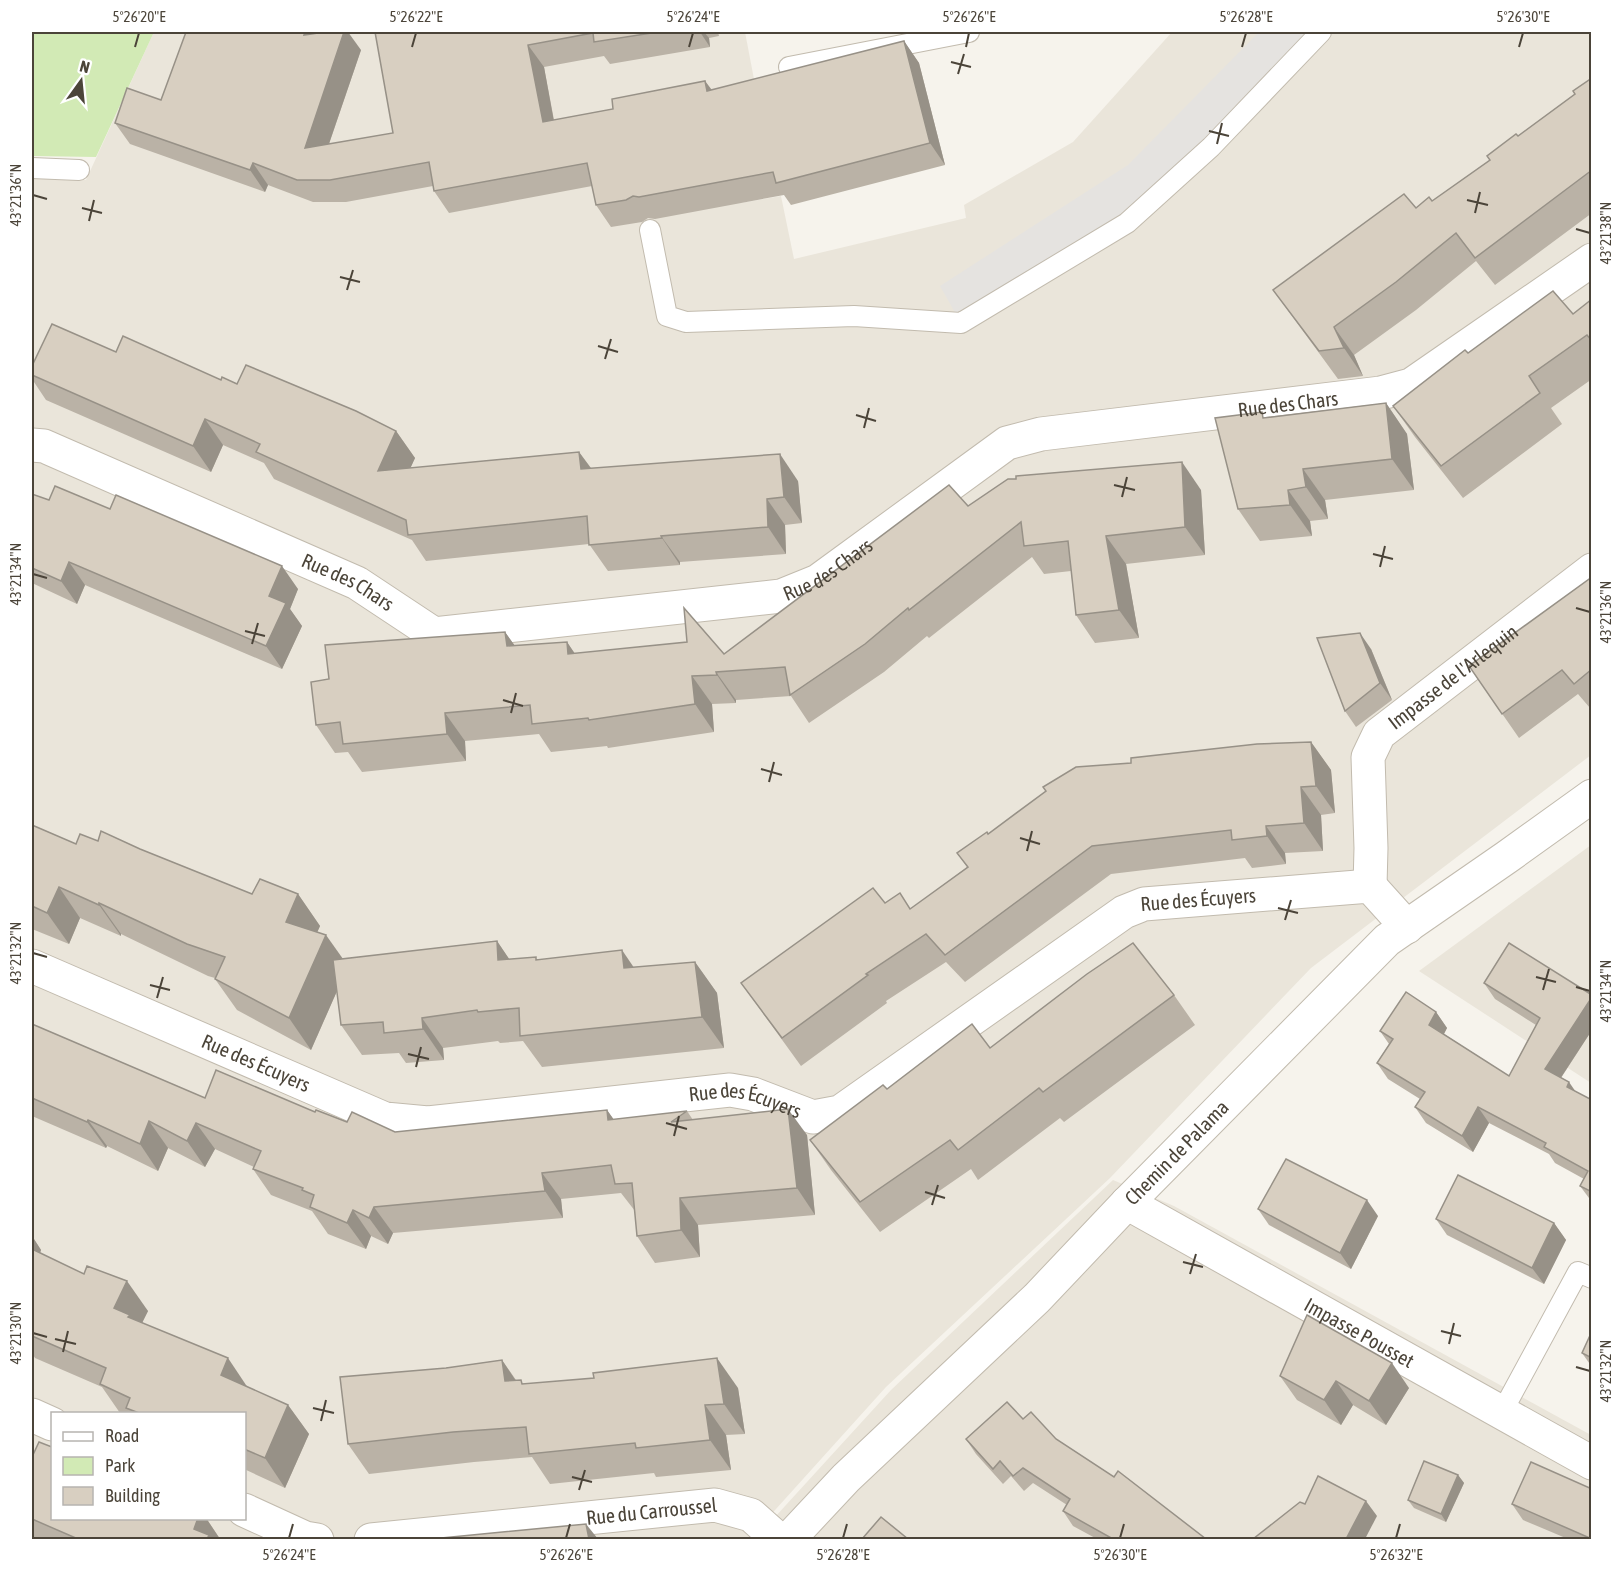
<svg xmlns="http://www.w3.org/2000/svg" width="1623" height="1571" viewBox="0 0 1623 1571" font-family="'Asap Condensed',sans-serif">
	<rect width="100%" height="100%" fill="#f6f3ec"/>
	<!-- residential -->
	<g fill="#eae5da" fill-rule="evenodd">
		<path d="M154,32h591l12,63 -17,108 41,-7 13,63 172,-41 -2,-13 109,-63 99,-110h419v723l-280,213 -201,210 -224,209 -137,152 -717,1v-1362l54,2zM52,1414h192v104h-192z"/>
		<path d="M1591,845v238l-172,-112z"/>
		<path d="M1113,1180l61,26 417,229v104l-837,1 137,-150z"/>
	</g>
	<!-- green -->
	<path fill="#d2eab5" d="M32,32h122l-58,125 -64,-1z"/>
	<!-- parking -->
	<path fill="#e5e3e0" d="M1259,32h62l-194,191 -166,100 -21,-37 188,-121z"/>
	<g fill="none" stroke-linecap="round" stroke-linejoin="round">
		<defs>
			<g id="lane">
				<path d="M789,67l180,-35"/>
				<path d="M32,168l47,2"/>
				<path d="M650,230l17,86 19,6 168,-6 107,7 166,-100 84,-76 110,-115"/>
				<path d="M1502,1412l76,-140 14,6"/>
			</g>
			<g id="street">
				<path id="s1" d="M32,445l12,1 313,137 77,51 347,-38 37,-15 189,-138 34,-9 340,-41 30,-8 181,-125"/>
				<path id="s2" d="M1370,886l1,-38 -3,-91 11,-23 213,-164"/>
				<path id="s3" d="M32,966l353,153 43,4 302,-33 23,4 60,23 27,-5 284,-200 20,-8 226,-18 37,41"/>
				<path id="s4" d="M1127,1203l465,260"/>
				<path d="M32,1415l20,9"/>
				<path d="M244,1510l61,28 12,2"/>
				<path id="s5" d="M371,1540l344,-35 36,10 28,25"/>
				<path id="s6" d="M788,1540l58,-62 191,-180 90,-95 260,-263 120,-83 85,-61"/>
			</g>
		</defs>
		<!-- lane casing -->
		<use href="#lane" stroke="#c2bbae" stroke-width="22"/>
		<!-- street casing -->
		<use href="#street" stroke="#c2bbae" stroke-width="35"/>
		<!-- lane -->
		<use href="#lane" stroke="#fff" stroke-width="20"/>
		<!-- street -->
		<use href="#street" stroke="#fff" stroke-width="33"/>
	</g>
	<!-- wall -->
	<g fill="#bab2a6">
		<path d="M375,32h343l1,4 -10,2 1,9 -100,17 -6,-8 -60,11 10,53 59,-11 92,-28 7,9 192,-49 15,22 26,102 -154,40 -7,-10 -129,24 -7,-1 -6,4 -31,5 -15,-22 -4,-19 -143,27 -15,-22 -1,-5 -87,16h-33l-45,-17 -3,7 -135,-48 -15,-21 46,-23 200,-50 -32,94 64,-11z"/>
		<path d="M1592,78v135l-97,72 -19,-24 -60,49 -62,45 9,21 -25,3 -65,-89 143,-82 16,-7 58,-41 28,-24 57,-42z"/>
		<path d="M1592,299v80l-41,29 11,16 -99,74 -48,-61 -22,-31 75,-53 105,-39z"/>
		<path d="M116,352l121,32 159,47 19,27 -5,10 169,-16 12,16 207,13 4,42 -17,2 1,29 -106,8v3l-72,6 -19,-27 -163,17 -14,-21 -138,-61 -10,-16 -41,-18 -12,27 -165,-72 -14,-21v-13z"/>
		<path d="M1386,403l21,31 7,56 -89,10 3,19 -18,2 2,15 -52,5 -22,-32 28,-92z"/>
		<path d="M1201,490l4,65 -79,9 13,74 -44,5 -19,-28 -5,-44 -27,3 -12,-17 -103,81 -2,-2 -43,36 -75,51 -18,-27 -55,4v3l-24,1 2,28 -106,16 -1,-2 -56,6 -12,-18 -74,7 1,20 -104,11 -14,-20 -13,1 -19,-28 189,-93 10,14 52,-4 7,11 150,1 244,-148z"/>
		<path d="M32,494l266,95 -8,20 12,17 -20,43 -197,-84 -8,19 -45,-21z"/>
		<path d="M1592,577v130l-2,1 -12,-14 -59,44 -50,-72z"/>
		<path d="M1371,649l21,51 -36,27 -11,-16z"/>
		<path d="M1311,742l20,28 4,43 -14,2 2,36 -38,2 1,11 -34,4 -7,-10 -134,16 -146,108 -19,-20 -60,39 1,2 -86,63 -60,-83 144,-80 26,6 56,-42 -10,-14 31,-19 143,-71z"/>
		<path d="M32,825l44,19 22,-3 42,8 112,45h46l22,32 -3,6 25,27 155,-18 12,18h29l96,8 61,-5 22,31 7,55 -182,19 -19,-26 -23,2 -2,-2 -55,7 1,12 -38,3 -7,-10 -37,2 -21,-30 -4,-34 -26,59 -74,-40 -22,-31v-1l-7,-2 -87,-42v2l-41,-18 -11,26 -37,-15z"/>
		<path d="M1484,983l108,47 -31,48 15,14 16,8v102l-12,-16 4,-7 -29,-16 -6,-9 -60,-31 -16,29 -47,-29 -11,-16 5,-8 -32,-20 -11,-16 12,-19 -9,-13 56,-19 11,16 -3,6 65,42 27,-51 -41,-26z"/>
		<path d="M1174,995l21,30 -131,97 -4,-4 -82,62 -7,-11 -91,63 -49,-62 -21,-30 77,-51 103,-41z"/>
		<path d="M32,1024l173,74 110,14 32,10 48,10 212,-22 7,10 73,-9 6,9 114,15 8,80 -117,10 2,32 -45,6 -18,-27 -2,-25 -14,-18 -60,6 2,19 -170,15 -5,11 -17,-8 -5,13 -38,-15 -16,-23 -41,-16 -18,-26 1,-2 -39,-18 -10,18 -37,-19 -10,23 -51,-25 -1,2 -74,-32z"/>
		<path d="M1258,1209l120,7 -27,53 -82,-44z"/>
		<path d="M1436,1219l118,4 12,17 -22,44 -97,-49z"/>
		<path d="M32,1236l9,14 -1,3 108,58 -6,12 105,64 41,18 21,29 -24,54 -41,-19v-56h-124l-18,-26 -67,-29 -3,-5z"/>
		<path d="M1592,1331v36l-10,-14z"/>
		<path d="M502,1360l14,20 8,4 214,4 7,46 -19,1 5,35 -75,7 -2,-4 -104,11 -18,-27 -58,5 -105,12 -21,-30 98,-76z"/>
		<path d="M1280,1376l129,12 -23,37 -33,-20 -12,20 -44,-25z"/>
		<path d="M1023,1419l33,20 150,100h-109l-24,-13 -10,-15 4,-6 -34,-22 -9,8 -13,-15 -8,8 -27,-30 -10,-15z"/>
		<path d="M32,1457l20,61h154l14,21h-188z"/>
		<path d="M1458,1475l6,8 -18,39 -32,-14 -6,-8z"/>
		<path d="M1592,1489v50h-24l-45,-19 -11,-16z"/>
	</g>
	<!-- shaded-wall -->
	<g fill="#979187">
		<path d="M305,32h22l-23,3z"/>
		<path d="M344,32h4l13,18 -41,120 -15,-22z"/>
		<path d="M700,32h4l5,6 1,9z"/>
		<path d="M904,41l15,22 26,102 -15,-22z"/>
		<path d="M528,45l16,22 14,77 -15,-22z"/>
		<path d="M705,81l16,22 -14,-12z"/>
		<path d="M253,163l15,22 -3,7 -15,-22z"/>
		<path d="M1334,327l20,28 9,21 -19,-28z"/>
		<path d="M1386,403l21,31 7,56 -22,-31z"/>
		<path d="M205,419l18,26 -12,27 -18,-26z"/>
		<path d="M396,431l19,27 -18,40 -19,-27z"/>
		<path d="M579,452l19,26 -17,-9z"/>
		<path d="M780,454l18,27 4,42 -18,-26z"/>
		<path d="M1182,462l19,28 4,65 -20,-28z"/>
		<path d="M1303,469l22,31 3,19 -22,-32z"/>
		<path d="M1288,490l22,31 2,15 -22,-31z"/>
		<path d="M767,499l18,26 1,29 -18,-27z"/>
		<path d="M661,536l19,26v3l-18,-27z"/>
		<path d="M1106,536l20,28 13,74 -20,-28z"/>
		<path d="M69,562l16,23 -8,19 -16,-23z"/>
		<path d="M282,566l16,23 -8,20 12,17 -20,43 -16,-23 3,-50z"/>
		<path d="M505,632l20,28 -18,-14z"/>
		<path d="M1360,633l11,16 21,51 -12,-17z"/>
		<path d="M567,642l19,28 -18,-16z"/>
		<path d="M716,672l20,28v3l-19,-28z"/>
		<path d="M692,676l20,28 2,28 -19,-28z"/>
		<path d="M445,713l20,28 1,20 -19,-27z"/>
		<path d="M1311,742l20,28 4,43 -19,-27z"/>
		<path d="M1301,787l20,28 2,36 -19,-28z"/>
		<path d="M1266,826l19,27 1,11 -19,-28z"/>
		<path d="M59,887l21,31 -11,26 -22,-31z"/>
		<path d="M298,894l22,32 -12,27 -22,-31z"/>
		<path d="M99,903l22,31v2l-22,-31z"/>
		<path d="M326,935l22,31 -37,84 -22,-32z"/>
		<path d="M497,941l21,31 -20,-12z"/>
		<path d="M622,950l21,31 -19,-13z"/>
		<path d="M695,962l22,31 7,55 -22,-31z"/>
		<path d="M1592,997v33l-36,55 -11,-16z"/>
		<path d="M1436,1012l11,16 -7,13 -11,-16z"/>
		<path d="M422,1018l21,30 1,12 -21,-31z"/>
		<path d="M1569,1082l11,16 -13,-11z"/>
		<path d="M1478,1107l11,16 -16,29 -11,-16z"/>
		<path d="M788,1109l19,26 8,80 -18,-27z"/>
		<path d="M607,1110l19,27 -18,-17z"/>
		<path d="M88,1120l19,26 -1,2 -19,-26z"/>
		<path d="M149,1121l19,27 -10,23 -18,-27z"/>
		<path d="M196,1123l19,26 -10,18 -18,-26z"/>
		<path d="M542,1173l19,26 2,19 -18,-27z"/>
		<path d="M680,1198l18,27 2,32 -19,-27z"/>
		<path d="M1367,1200l11,16 -27,53 -11,-16z"/>
		<path d="M374,1207l19,26 -5,11 -19,-26z"/>
		<path d="M353,1210l18,26 -5,13 -19,-26z"/>
		<path d="M1554,1223l12,17 -22,44 -12,-16z"/>
		<path d="M32,1236l9,14 -8,20 -1,-2z"/>
		<path d="M127,1281l21,30 -9,18 -25,-21z"/>
		<path d="M228,1358l20,30 -27,-13z"/>
		<path d="M717,1358l21,30 7,46 -21,-30z"/>
		<path d="M502,1360l20,30 -17,-9z"/>
		<path d="M1392,1363l17,25 -23,37 -17,-24z"/>
		<path d="M1336,1381l17,24 -12,20 -17,-25z"/>
		<path d="M288,1405l21,29 -24,54 -20,-30z"/>
		<path d="M705,1405l21,30 5,35 -21,-30z"/>
		<path d="M1458,1475l6,8 -18,39 -5,-8z"/>
		<path d="M1366,1501l11,15 -12,23h-19z"/>
		<path d="M198,1518h8l14,21h-19l-7,-10z"/>
		<path d="M586,1524l12,15h-9z"/>
	</g>
	<!-- building -->
	<g fill="#d8cfc1" stroke="#979187" stroke-width="1.5">
		<path d="M186,32h119l-1,3 21,-3h19l-39,116 88,-15 -18,-101h283l-64,10 -1,-9 -65,12 15,77 70,-13 -1,-10 93,-18 2,10 197,-50 26,102 -154,40 -3,-11 -134,25 -6,-1 -7,4 -30,5 -9,-42 -153,28 -5,-29 -99,18h-33l-44,-17 -3,7 -135,-47 12,-35 34,12z"/>
		<path d="M1592,78v92l-117,88 -19,-25 -60,49 -62,45 10,21 -25,3 -46,-61 131,-96 12,14 13,-11 3,4 58,-41 -3,-4 29,-22 2,2 57,-42 -2,-3z"/>
		<path d="M1553,291l20,23 19,-15v42l-5,-6 -58,41 11,17 -99,73 -48,-60 72,-56 3,3z"/>
		<path d="M52,324l64,28 7,-16 98,44 1,-3 15,7 9,-19 110,46 40,20 -18,40 201,-19 2,17 199,-15 4,43 -17,2 1,28 -107,9 1,2 -73,7 -2,-29 -179,19 -2,-15 -150,-68 4,-8 -55,-25 -12,27 -161,-71v-9z"/>
		<path d="M1386,403l6,56 -89,10 3,18 -18,3 2,15 -52,4 -23,-91 47,-6 1,6z"/>
		<path d="M1182,462l3,65 -79,9 13,74 -43,5 -8,-74 -44,5 -3,-24 -112,88 -1,-2 -43,36 -75,51 -5,-28 -69,5 1,3 -25,1 3,28 -106,16 -1,-2 -56,6 -2,-19 -85,8 2,21 -104,10 -3,-22 -24,3 -5,-43 18,-3 -4,-34 180,-13 2,14 60,-4 1,12 119,-12 -3,-34 40,46 225,-169 19,21 40,-27h8v-3z"/>
		<path d="M55,486l55,23 6,-14 166,71 -13,30 17,7 -20,43 -197,-84 -8,19 -29,-13v-74l17,6z"/>
		<path d="M1592,577v92l-18,15 -12,-14 -60,44 -33,-48z"/>
		<path d="M1360,633l20,50 -35,28 -28,-73z"/>
		<path d="M1311,742l5,44 -15,1 3,36 -38,3 1,10 -35,4 -1,-10 -139,16 -147,109 -19,-21 -60,40 2,1 -86,63 -41,-55 132,-95 12,15 15,-10 10,16 58,-42 -11,-14 30,-21 1,2 58,-43 -3,-4 33,-20 55,-4v-5l126,-14z"/>
		<path d="M32,825l44,19 4,-10 18,7 3,-10 39,18 112,45 8,-15 38,15 -12,28 40,13 -37,83 -74,-39 10,-22 -38,-13 -88,-41v2l-40,-18 -12,26 -15,-7z"/>
		<path d="M497,941l1,19 38,-3v3l86,-10 2,18 71,-6 7,55 -182,19 -1,-28 -41,4 -1,-2 -55,8 1,11 -39,4 -1,-11 -42,3 -8,-65z"/>
		<path d="M1133,943l41,52 -131,97 -4,-4 -81,62 -8,-10 -90,62 -50,-62 73,-55 4,4 85,-65 18,24 97,-74z"/>
		<path d="M1509,943l83,52v2l-47,72 24,13 -2,5 25,13v92l-12,-6 8,-15 -44,-24 2,-4 -68,-36 -16,29 -47,-29 10,-15 -48,-29 16,-24 -13,-8 26,-39 30,20 -7,13 80,51 31,-58 -56,-35z"/>
		<path d="M32,1024l173,74 11,-28 99,42 1,-2 31,12 5,-10 43,20 212,-22 1,10 79,-9 -16,11 117,-13 9,79 -117,10 1,32 -44,6 -5,-53 -17,1 -4,-19 -69,8 3,18 -171,16 -5,11 -16,-8 -6,13 -37,-16 4,-12 -12,-5 1,-2 -50,-19 8,-18 -65,-28 -9,18 -38,-20 -9,23 -52,-24 -1,2 -55,-24z"/>
		<path d="M1286,1159l81,41 -27,53 -82,-44z"/>
		<path d="M1458,1175l96,48 -22,45 -96,-49z"/>
		<path d="M32,1249l52,25 3,-8 40,15 -13,27 16,7 -2,2 100,41 -7,17 67,30 -23,53 -21,-9v-36h-105l-13,-5 4,-10 -30,-14 6,-16 -74,-32z"/>
		<path d="M1307,1315l85,48 -23,38 -33,-20 -12,19 -44,-24z"/>
		<path d="M1592,1331v27l-10,-5z"/>
		<path d="M717,1358l7,46 -19,1 5,35 -74,8 -1,-5 -106,11 -3,-27 -73,5 -105,12 -8,-67 106,-9 56,-8 3,21 16,-1 1,4 72,-6 -1,-5z"/>
		<path d="M1007,1402l16,17 8,-7 25,27 58,38 4,-6 88,68h-93l-50,-28 7,-12 -47,-31 -10,8 -13,-15 -7,8 -27,-30z"/>
		<path d="M39,1442l13,5v71h146l-4,11 15,6 -2,4h-129l-46,-20v-62z"/>
		<path d="M1424,1461l34,14 -17,39 -33,-14z"/>
		<path d="M1531,1462l61,27v50l-80,-35z"/>
		<path d="M1318,1476l48,25 -20,38h-93l47,-37 5,2z"/>
		<path d="M881,1517l27,22h-46z"/>
		<path d="M586,1524l3,15h-158z"/>
	</g>
	<!-- ticks -->
	<path fill="none" stroke="#4b4439" stroke-width="2" d="M135,47l4,-14M412,47l4,-14M689,47l4,-14M966,47l3,-14M1242,47l4,-14M1519,47l4,-14M951,62l20,5M958,74l6,-20M1209,131l20,5M1217,144l5,-21M33,195l14,4M1467,200l21,5M82,208l20,5M1475,213l5,-21M89,221l5,-21M1576,229l14,4M340,277l20,5M347,290l6,-20M598,346l20,6M605,359l6,-20M856,415l20,6M864,428l5,-20M1114,485l21,5M1122,497l5,-20M1373,554l20,5M1380,567l5,-21M33,574l14,4M1576,608l14,4M245,631l20,5M252,644l6,-21M503,700l20,6M511,713l5,-20M761,769l21,6M769,782l5,-20M1020,838l20,6M1027,851l5,-20M1278,908l20,5M1285,920l6,-20M33,953l14,4M1536,977l20,5M150,985l20,5M1576,987l14,4M1543,990l6,-21M157,998l6,-21M408,1054l21,5M416,1067l5,-20M666,1123l21,6M674,1136l5,-20M925,1192l20,6M932,1205l6,-20M1183,1262l20,5M1190,1274l6,-20M1441,1331l20,5M33,1333l14,4M55,1339l21,5M1449,1344l5,-21M63,1352l5,-21M1576,1367l14,4M313,1408l21,5M321,1421l5,-21M572,1477l20,5M579,1490l6,-20M289,1538l4,-14M566,1538l4,-14M843,1538l4,-14M1120,1538l4,-14M1396,1538l4,-14"/>
	<g text-anchor="middle" stroke-width="5" stroke-linejoin="round" paint-order="stroke">
		<!-- street labels -->
		<g font-size="20" fill="#4b4439" stroke="#fff">
			<text dy="7" stroke="none"><textPath href="#s1" startOffset="1353">Rue des Chars</textPath></text>
			<text dy="7" stroke="none"><textPath href="#s1" startOffset="849">Rue des Chars</textPath></text>
			<text dy="7" stroke="none"><textPath href="#s1" startOffset="345">Rue des Chars</textPath></text>
			<text dy="7" stroke="none"><textPath href="#s2" startOffset="248">Impasse de l'Arlequin</textPath></text>
			<text dy="7" stroke="none"><textPath href="#s3" startOffset="1270">Rue des Écuyers</textPath></text>
			<text dy="7" stroke="none"><textPath href="#s3" startOffset="244">Rue des Écuyers</textPath></text>
			<text dy="7" stroke="none"><textPath href="#s3" startOffset="748">Rue des Écuyers</textPath></text>
			<text dy="7" stroke="none"><textPath href="#s6" startOffset="549">Chemin de Palama</textPath></text>
			<text dy="7" stroke="none"><textPath href="#s4" startOffset="266">Impasse Pousset</textPath></text>
			<text dy="7" stroke="none"><textPath href="#s5" startOffset="282">Rue du Carroussel</textPath></text>
		</g>
	</g>
	<!-- border -->
	<rect width="1623" height="1571" fill="none" stroke="#ffffff" stroke-width="66"/>
	<!-- legend -->
	<rect x="51" y="1412" width="195" height="108" fill="#ffffff" stroke="#b7b4b0" stroke-width="1.5"/>
	<rect x="63" y="1432" width="30" height="9" fill="#ffffff" stroke="#b7b4b0" stroke-width="1.5"/>
	<text x="105" y="1442" font-size="18" fill="#4b4439">Road</text>
	<rect x="63" y="1457" width="30" height="18" fill="#d2eab5" stroke="#b7b4b0" stroke-width="1.5"/>
	<text x="105" y="1472" font-size="18" fill="#4b4439">Park</text>
	<rect x="63" y="1487" width="30" height="18" fill="#d8cfc1" stroke="#b7b4b0" stroke-width="1.5"/>
	<text x="105" y="1502" font-size="18" fill="#4b4439">Building</text>
	<!-- north arrow -->
	<g transform="translate(81 81) rotate(15)" stroke="#ffffff" stroke-width="4.5" paint-order="stroke">
	<path d="M0-4.5L10 22L0 15L-10 22Z" fill="#4b4439"/>
	<text y="-9" font-size="16" font-weight="bold" text-anchor="middle" fill="#4b4439">N</text>
	</g>
	<rect x="33" y="33" width="1557" height="1505" fill="none" stroke="#4b4439" stroke-width="2"/>
	<g font-size="15" text-anchor="middle" fill="#4b4439">
		<text x="139" y="22">5°26'20"E</text>
		<text x="416" y="22">5°26'22"E</text>
		<text x="693" y="22">5°26'24"E</text>
		<text x="969" y="22">5°26'26"E</text>
		<text x="1246" y="22">5°26'28"E</text>
		<text x="1523" y="22">5°26'30"E</text>
		<text transform="translate(16 195) rotate(-90)" y="5">43°21'36"N</text>
		<text transform="translate(1606 233) rotate(-90)" y="5">43°21'38"N</text>
		<text transform="translate(16 574) rotate(-90)" y="5">43°21'34"N</text>
		<text transform="translate(1606 612) rotate(-90)" y="5">43°21'36"N</text>
		<text transform="translate(16 953) rotate(-90)" y="5">43°21'32"N</text>
		<text transform="translate(1606 991) rotate(-90)" y="5">43°21'34"N</text>
		<text transform="translate(16 1333) rotate(-90)" y="5">43°21'30"N</text>
		<text transform="translate(1606 1371) rotate(-90)" y="5">43°21'32"N</text>
		<text x="289" y="1560">5°26'24"E</text>
		<text x="566" y="1560">5°26'26"E</text>
		<text x="843" y="1560">5°26'28"E</text>
		<text x="1120" y="1560">5°26'30"E</text>
		<text x="1396" y="1560">5°26'32"E</text>
	</g>
</svg>
